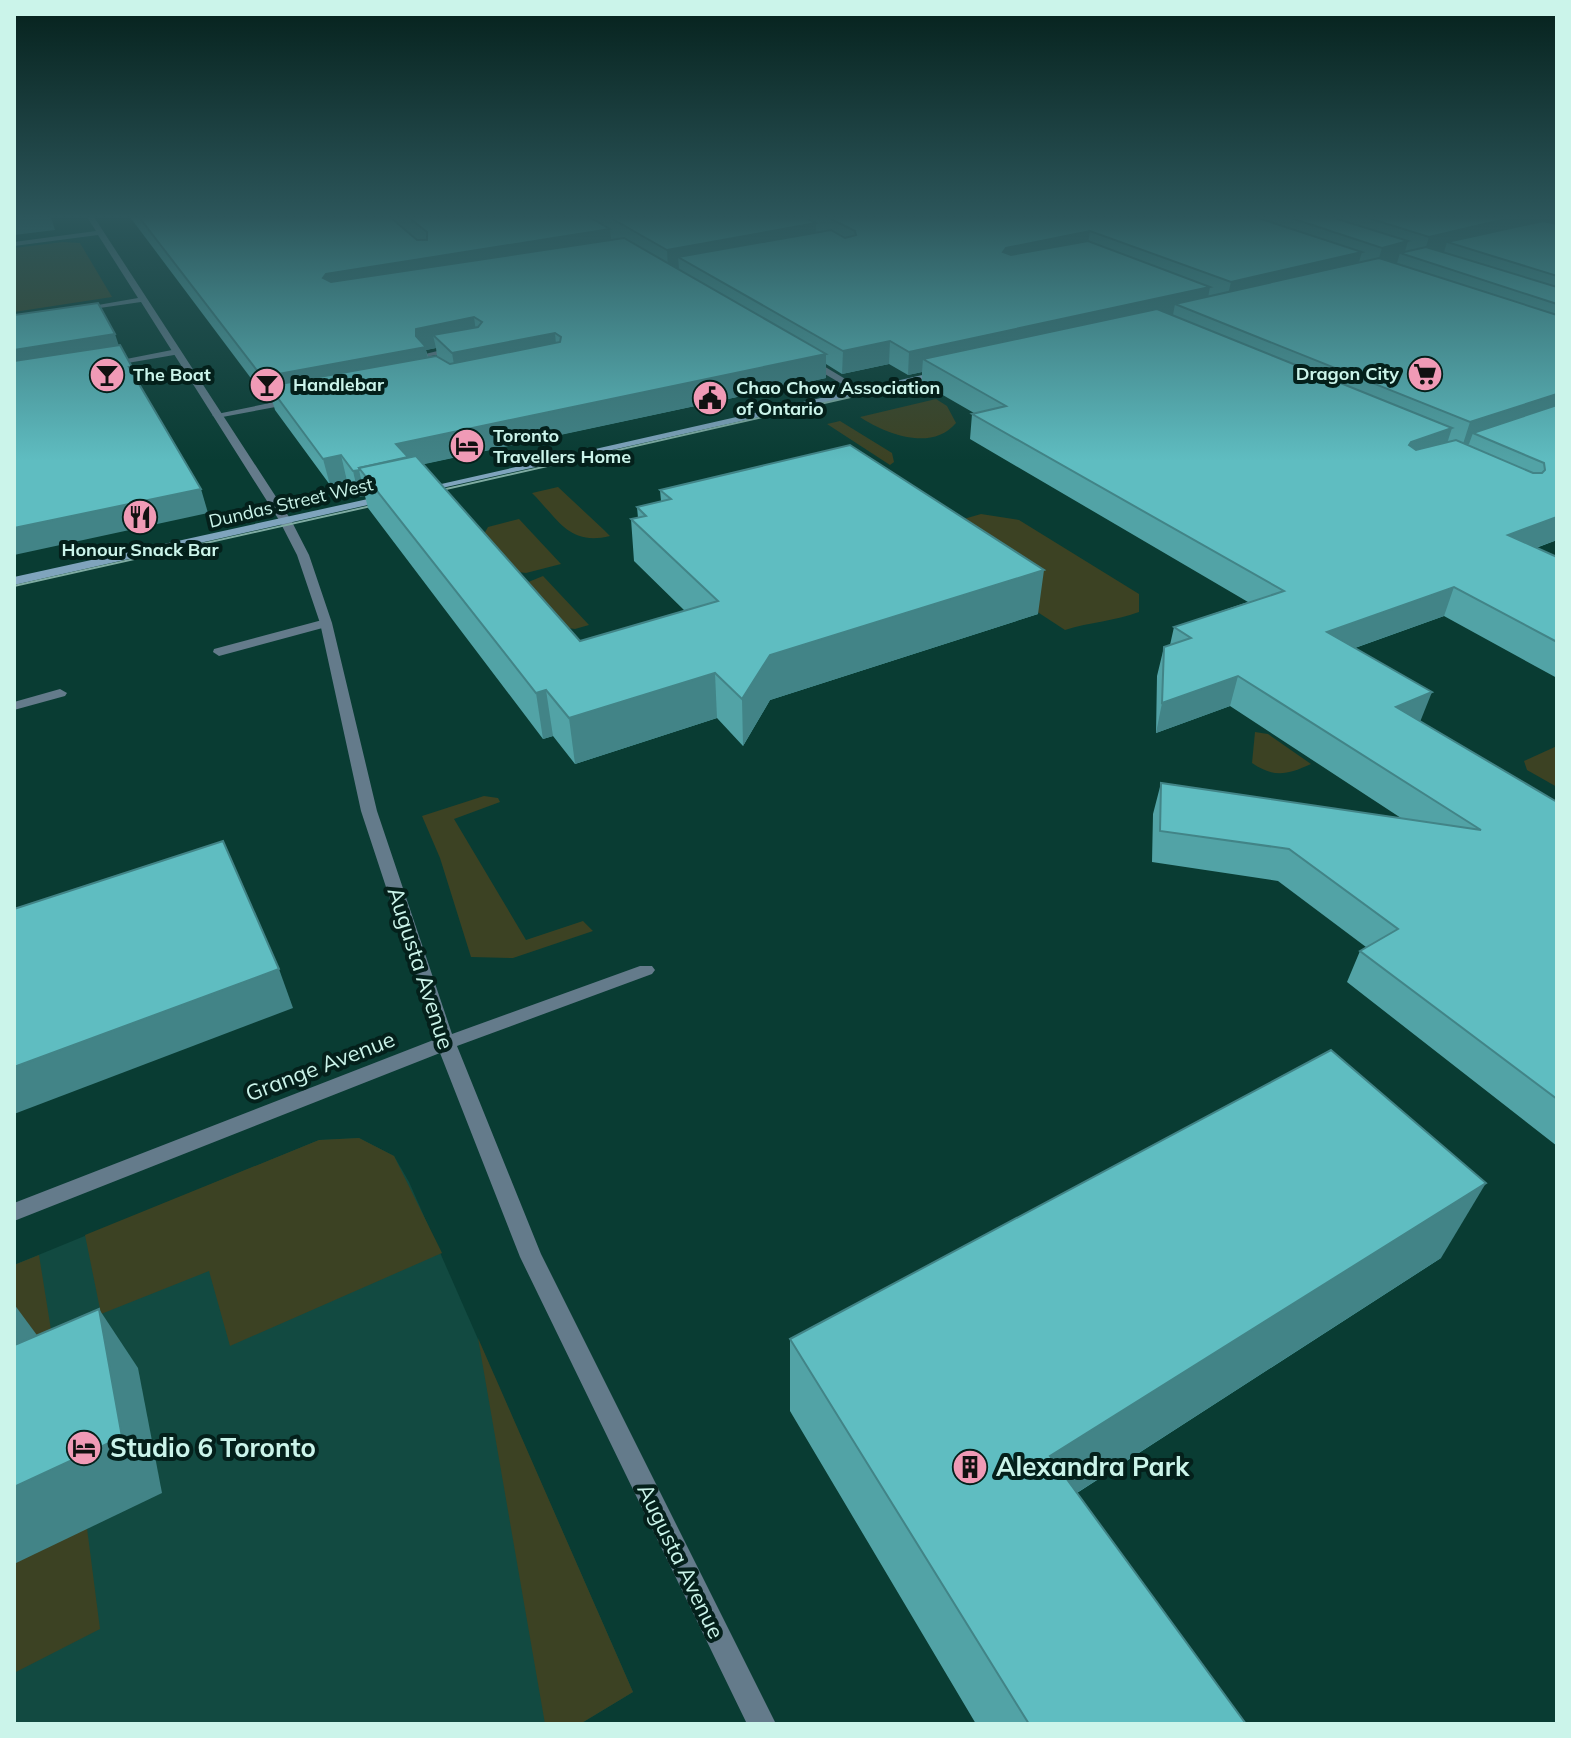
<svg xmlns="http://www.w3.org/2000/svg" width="1571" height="1738" viewBox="0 0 1571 1738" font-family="Mulish,sans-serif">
	<rect width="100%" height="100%" fill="#093c33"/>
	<!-- built -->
	<path fill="#124a41" d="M359,1138l35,18 15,26 224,510 -53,32h-566v-459l305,-125z"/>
	<!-- green -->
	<g fill="#3c4223">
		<path d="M63,242l17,1 32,54 -98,15v-64z"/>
		<path d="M936,399l11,7 9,17c-24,29 -71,11 -96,-6z"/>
		<path d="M840,421l52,32 2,9 -4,3 -63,-41z"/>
		<path d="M558,487l46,43 6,6c-41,10 -51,-16 -78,-43z"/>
		<path d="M981,514l38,6 120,74v18c-24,9 -49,10 -74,18l-58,-38 -102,-56z"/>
		<path d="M519,519l42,45 -35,9 -8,-1 -34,-38 4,-7z"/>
		<path d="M543,576l46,49 -14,4 -13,-2 -36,-44z"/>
		<path d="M1255,732l13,2 43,30c-24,11 -37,14 -59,-1z"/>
		<path d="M1557,746v41l-30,-17 -3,-9z"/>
		<path d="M484,796l14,2 2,4 -46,17 72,121 57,-19 10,10 -80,27 -42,-1 -31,-99 -18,-42z"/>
		<path d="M359,1138l35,18 48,97 -212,93 -21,-75 -108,43 -16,-79 234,-95z"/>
		<path d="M39,1255l17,106 -42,18v-114z"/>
		<path d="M478,1338l155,354 -53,32h-35z"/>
		<path d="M87,1528l13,101 -86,44v-110z"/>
	</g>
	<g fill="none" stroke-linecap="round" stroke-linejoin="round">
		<!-- service -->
		<g fill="#647b8b" fill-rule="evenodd">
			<path d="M1537,217l20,3v4l-19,-6z"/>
			<path d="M458,346l4,3 -1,2 -30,5 12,13 -4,3 -18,-17z"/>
			<path d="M177,349l4,3 -1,2 -70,12 -4,-3z"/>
			<path d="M294,398l5,3 -2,2 -80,15 -5,-3z"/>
			<path d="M326,619l4,1v6l-111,30 -6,-4 1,-3z"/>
			<path d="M60,689l7,4 -2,3 -51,14v-8z"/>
		</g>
		<!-- minor -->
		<g fill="#647b8b" fill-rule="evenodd">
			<path d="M87,217h7l197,303 18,35 23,68 45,188 75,223 188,-68h12l3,4 -3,4 -195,72 84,208 235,470h-29l-227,-467 -80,-204 -426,168v-18l422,-164 -75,-228 -41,-188 -23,-68 -18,-35 -138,-218 -62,9 -4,-2 63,-11 -40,-63 -84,11v-4l82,-11z"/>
			<path d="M806,359h6l55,33 -8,2 -53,-31z"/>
		</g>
		<!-- secondary -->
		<g fill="#7fa4bd" fill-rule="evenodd">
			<path d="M940,371l4,3 -1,2 -519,116 -5,-3z"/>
			<path d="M386,495l4,1v4l-376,85v-8z"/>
		</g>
		<!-- tram -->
		<g stroke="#7eaba2" stroke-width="2">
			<path d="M424,494l519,-118"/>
			<path d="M14,586l375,-84"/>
		</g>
	</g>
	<!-- wall -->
	<g fill="#52a3a6" fill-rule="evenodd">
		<path d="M130,217h1426l-2,6 3,1v316l-21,8 21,9v121l-113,-62 -89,32 65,73 137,81v344l-210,-164 13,-31 6,-4 -88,-66 -126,-19 1,-48 8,-31 240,35 -171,-112 -74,27 1,-57 7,-29 6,-2 4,-18 74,-25 -278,-163 2,-25 2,-1 -52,-30v-11l-14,3 -19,-11 -47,10 -16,-10v14l-403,86 157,177 105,-30 -51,-50 -3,-42 7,-1 -1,-11 24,-6 -1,-11 378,124 -268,86 -27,46 -26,-28 -142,46 -22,-28 -10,3 -175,-231 -3,-12 -6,1 -12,-16 -17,4 -55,-75 -3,-10 -4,1zM436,348l1,8 -9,1 -2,-7z"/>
		<path d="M1441,1258l-364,235 169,231h-270l-186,-313v-72z"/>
	</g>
	<!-- shaded-wall -->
	<g fill="#428487">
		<path d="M27,217h24l4,13 -41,5v-16z"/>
		<path d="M1514,217h42l-3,9 -106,16 -3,10 -21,5 6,-20z"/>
		<path d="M816,223v20l-138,14 1,11 -11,2 -1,-20z"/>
		<path d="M610,229l2,20 -284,50 -5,-21 3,-4z"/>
		<path d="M1090,231l-3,20 -84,17v-16l3,-4z"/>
		<path d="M1408,241l-4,14 -4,-2 -3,10 -21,5 6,-20z"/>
		<path d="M1362,252l-6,20 -130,31 5,-21z"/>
		<path d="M1210,287l-4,21 -31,-4 -2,11 -250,44 -1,13 -14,3 1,-23z"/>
		<path d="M474,317l3,22 -44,-4 3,13 -10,2 4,20 -161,16 3,14 -4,1 -6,-24 154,-41v-7z"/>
		<path d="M555,333l2,23 -101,20 -4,-23z"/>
		<path d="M115,334l7,21 -108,18v-23z"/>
		<path d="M890,341l-1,23 -47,10 1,-23z"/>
		<path d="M826,354v24l-415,89 -15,-23z"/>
		<path d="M1557,394v21l-84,18 -4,11 -7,3 8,-25z"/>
		<path d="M1452,428l-8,25 -43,18 10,-29z"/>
		<path d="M341,455l6,26 -17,4 -7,-26z"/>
		<path d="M359,470l6,26 -6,1 -6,-26z"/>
		<path d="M201,489l7,24 -194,42v-27z"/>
		<path d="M1557,517v23l-60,22 11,-27z"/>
		<path d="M1044,570l-6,44 -268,86 -27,46 -1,-47 28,-44z"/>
		<path d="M1454,587l-10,29 -126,45 9,-29z"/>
		<path d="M715,673l2,45 -142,46 -6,-46z"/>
		<path d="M1238,676l-8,30 -74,27 6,-30z"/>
		<path d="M546,690l7,46 -10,3 -7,-46z"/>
		<path d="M1432,692l-12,30 -24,-15z"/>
		<path d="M279,969l14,39 -279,106v-47z"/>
		<path d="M1486,1183l-45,75 -411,265 20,-67z"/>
		<path d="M14,1304l42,57 -39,-17 -3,-28z"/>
		<path d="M99,1309l39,59 24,125 -148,71v-77z"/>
	</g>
	<!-- building -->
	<g fill="#5fbdc1" stroke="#428487" stroke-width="2">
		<path d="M139,217h251l27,23h10v-8l-19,-15h181l21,12 -284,45 -3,4 8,4 293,-44 202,116 -430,90 12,13 -49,11 1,2 -7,1 -12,-16 -18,4 -54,-73 167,-30 14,8 110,-22 1,-5 -6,-4 -103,20 -19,-18 45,-8 4,-5 -8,-5 -58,12v7l10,11 -164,30z"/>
		<path d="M609,217h195l12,6 -149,27z"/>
		<path d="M827,217h428l107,35 -131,30 -141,-51 -84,17 -3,4 8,3 77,-14 122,46 -301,65 -19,-11 -47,10 -165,-94 153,-27 14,8 11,-3 -1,-4z"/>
		<path d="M1288,217h43l77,24 -26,7z"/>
		<path d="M1365,217h149l-85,20z"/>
		<path d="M1543,221l14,3v52l-110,-34z"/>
		<path d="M1426,247l131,40v17l-157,-51z"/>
		<path d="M1379,258l178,57v79l-87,28 -295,-118z"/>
		<path d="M98,303l17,31 -101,16v-35z"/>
		<path d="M1157,309l295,119 -41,14 -2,3 7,5 40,-10 77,33h9l3,-3 -1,-7 -71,-30 84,-28v112l-49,18 49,22v85l-103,-55 -127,45 105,60 -36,15 161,95v297l-197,-148 38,-22 -109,-80 -129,-18 1,-48 320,47 -243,-154 -76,27 2,-56 27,-9 -17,-11 110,-36 -312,-177 34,-8 -83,-47z"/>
		<path d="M120,345l12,22h-3l72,122 -187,39v-167z"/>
		<path d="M850,445l194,125 -274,85 -28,44 -27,-26 -146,45 -23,-28 -10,3 -177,-225 57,-12 164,185 138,-40 -87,-82 15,-3 -9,-9 34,-8 -11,-9z"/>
		<path d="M223,841l56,128 -265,98v-158z"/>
		<path d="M1331,1050l155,133 -436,273 196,268h-217l-239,-385z"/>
		<path d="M99,1309l23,128 -108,50v-171l3,28z"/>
	</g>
	<!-- sky -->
	<linearGradient id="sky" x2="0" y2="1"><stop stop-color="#05211c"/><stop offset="0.47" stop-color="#2c565b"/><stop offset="1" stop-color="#2c565b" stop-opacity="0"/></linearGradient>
	<rect width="1571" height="461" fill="url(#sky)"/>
	<!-- icons -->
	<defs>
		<symbol id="supermarket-disc" viewBox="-11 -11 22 22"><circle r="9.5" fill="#f09ab6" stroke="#04201b"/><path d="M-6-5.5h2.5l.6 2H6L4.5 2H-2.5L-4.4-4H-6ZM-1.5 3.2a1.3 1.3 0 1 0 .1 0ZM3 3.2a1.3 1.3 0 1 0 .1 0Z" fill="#111"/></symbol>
		<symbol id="bar-disc" viewBox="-11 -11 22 22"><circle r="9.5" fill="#f09ab6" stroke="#04201b"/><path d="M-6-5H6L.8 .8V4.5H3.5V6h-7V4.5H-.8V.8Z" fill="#111"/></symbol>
		<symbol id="civic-disc" viewBox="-11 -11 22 22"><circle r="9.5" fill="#f09ab6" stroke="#04201b"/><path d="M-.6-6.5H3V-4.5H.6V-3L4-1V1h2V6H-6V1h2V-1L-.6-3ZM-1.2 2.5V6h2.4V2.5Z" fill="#111"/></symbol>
		<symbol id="hotel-disc" viewBox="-11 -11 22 22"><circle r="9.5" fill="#f09ab6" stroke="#04201b"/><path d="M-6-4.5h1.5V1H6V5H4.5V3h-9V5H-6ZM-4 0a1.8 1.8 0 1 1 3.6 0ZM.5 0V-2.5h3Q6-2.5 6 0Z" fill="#111"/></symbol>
		<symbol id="restaurant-disc" viewBox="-11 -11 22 22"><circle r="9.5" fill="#f09ab6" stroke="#04201b"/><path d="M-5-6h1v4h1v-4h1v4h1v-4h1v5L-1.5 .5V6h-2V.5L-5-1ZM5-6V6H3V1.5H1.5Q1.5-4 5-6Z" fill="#111"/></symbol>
		<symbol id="building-disc" viewBox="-11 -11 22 22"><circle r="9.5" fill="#f09ab6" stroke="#04201b"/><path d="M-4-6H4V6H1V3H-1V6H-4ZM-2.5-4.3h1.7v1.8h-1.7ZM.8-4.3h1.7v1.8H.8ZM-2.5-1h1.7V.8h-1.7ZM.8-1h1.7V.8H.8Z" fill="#111"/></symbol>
	</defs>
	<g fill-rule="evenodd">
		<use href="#supermarket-disc" x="1405" y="354" width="40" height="40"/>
		<use href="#bar-disc" x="87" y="355" width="40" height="40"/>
		<use href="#bar-disc" x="247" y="365" width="40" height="40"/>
		<use href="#civic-disc" x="690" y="378" width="40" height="40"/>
		<use href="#hotel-disc" x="447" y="426" width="40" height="40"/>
		<use href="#restaurant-disc" x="120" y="497" width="40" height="40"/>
		<use href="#hotel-disc" x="64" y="1428" width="40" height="40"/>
		<use href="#building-disc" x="950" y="1447" width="40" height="40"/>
	</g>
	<g text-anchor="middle" stroke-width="8" stroke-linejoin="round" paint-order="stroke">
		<!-- far-poi labels -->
		<g font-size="18" font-weight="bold" fill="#cbf4ea" stroke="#04201b" text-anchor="start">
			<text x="1399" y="380" text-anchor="end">Dragon City</text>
			<text x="133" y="381">The Boat</text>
			<text x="293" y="391">Handlebar</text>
			<text x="736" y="394">Chao Chow Association<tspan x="736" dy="21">of Ontario</tspan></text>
			<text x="493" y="442">Toronto<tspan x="493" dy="21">Travellers Home</tspan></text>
			<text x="140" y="556" text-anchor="middle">Honour Snack Bar</text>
		</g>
		<!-- far-street labels -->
		<g font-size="18" fill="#cbf4ea" stroke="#04201b">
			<text transform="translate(291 503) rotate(-13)" y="6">Dundas Street West</text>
		</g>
		<!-- street labels -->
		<g font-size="22" fill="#cbf4ea" stroke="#04201b">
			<text transform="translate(421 968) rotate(72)" y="8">Augusta Avenue</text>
			<text transform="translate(320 1066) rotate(-21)" y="8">Grange Avenue</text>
			<text transform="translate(681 1561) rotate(64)" y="8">Augusta Avenue</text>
		</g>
		<!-- near-poi labels -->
		<g font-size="26" font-weight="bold" fill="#cbf4ea" stroke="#04201b" text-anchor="start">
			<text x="110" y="1457">Studio 6 Toronto</text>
			<text x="996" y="1476">Alexandra Park</text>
		</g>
	</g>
	<!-- border -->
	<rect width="1571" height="1738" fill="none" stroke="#cbf4ea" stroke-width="32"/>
</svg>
